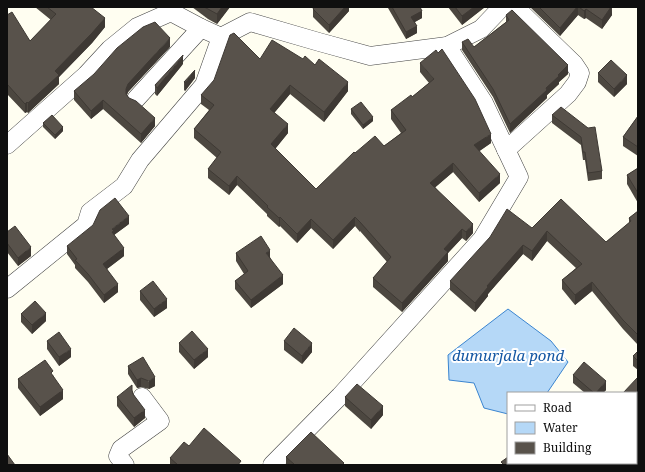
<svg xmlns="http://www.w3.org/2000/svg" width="645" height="472" viewBox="0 0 645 472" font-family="'Noto Serif',serif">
	<rect width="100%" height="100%" fill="#fffef1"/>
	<!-- water -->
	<path fill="#b5d8f7" stroke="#3b85d0" d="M508,309l43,32 17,21 -21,31h-39v21l-24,-6 -10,-25 -25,-3 -1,-25z"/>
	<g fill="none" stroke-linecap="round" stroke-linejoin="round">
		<defs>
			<g id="street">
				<path d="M136,99l65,-71"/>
				<path d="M7,145l79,-70 24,-26 27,-22 34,-15 30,16 20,9 29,-15 69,20 51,14 77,-10 34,-17 21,-22"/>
				<path d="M506,150l62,-56 9,-12 3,-9 -6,-9 -59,-57"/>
				<path d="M7,289l79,-64 4,-13 34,-26 16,-26 64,-75 17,-48"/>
				<path d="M125,465l-7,-9 3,-7 39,-28 -18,-24"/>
				<path d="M272,465l68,-69 142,-157 37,-62 -35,-74 -37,-57"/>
			</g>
		</defs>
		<!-- street casing -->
		<use href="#street" stroke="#424242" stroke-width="19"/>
		<!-- street -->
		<use href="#street" stroke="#fff" stroke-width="18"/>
	</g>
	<!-- wall -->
	<g fill="#4c4740">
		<path d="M35,7h56l14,20 -13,16 -33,34v7l-31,29 -1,-1 -2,1 -18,-19v-79l23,26 21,-21z"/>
		<path d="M192,7h38l-13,17 -9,-5z"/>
		<path d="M312,7h37v4l-20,22 -16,-16v-9z"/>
		<path d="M388,7h32l2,11 -7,4 2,11 -11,6 -18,-31z"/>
		<path d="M448,7h37l-23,18z"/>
		<path d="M530,7h82v8l-10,14 -16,-11 -2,1 -6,-4 -18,21z"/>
		<path d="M506,15l62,59 -9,8v2l-12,11v3l-37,35 -17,-36 -31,-47v-8l12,5 32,-25z"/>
		<path d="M170,47l-42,45 -1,3 2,3 26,28 -14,17 -38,-34 -12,10 -17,-19v-9z"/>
		<path d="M260,59h43l12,6 33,26 -24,31 -34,-28 -16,19 14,20 -13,16 41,40 39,-36 29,-7 17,-13 -10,-14v-9l21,-13 17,-14 -9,-11v-9l71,80 -12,8 21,32 -21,19 -26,-30 -18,15 38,46 -7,8 -4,-3 -14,15v8l-46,51 -29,-25v-9l14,-16 -27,-31v1l-5,-6 -22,23 -22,-21 -14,15 -17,-17 -1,1 -12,-11v-2l-30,-29 -8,10 -21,-17v-9l9,-11 -23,-20v-9l15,-19 -8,-6v-9z"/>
		<path d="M183,64l-26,32 -2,-2v-9z"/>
		<path d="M598,73l29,11 -13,13 -16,-15z"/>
		<path d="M195,78l-10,13 -1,-1v-8z"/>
		<path d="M351,109l22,12 -10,8 -12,-15z"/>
		<path d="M552,115l36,13 14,43v8l-14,2 -3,-21h-2l-2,-15 -29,-22z"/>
		<path d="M638,116v40l-15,-10v-9z"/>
		<path d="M43,123l20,8 -8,8 -12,-12z"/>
		<path d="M638,168v35l-11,-19v-9z"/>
		<path d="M638,211v134l-15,-16 -31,-38 -17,14 -13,-16v-9l14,-12 -29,-27 -15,20 -9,-7 -35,40v2l-13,16 -25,-22v-9l82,-53 74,14 23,-19v-5z"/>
		<path d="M129,224l-15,11 10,21 -17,13 11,23 -14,11 -16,-21 -13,-14v-3l-8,-11v-8z"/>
		<path d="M7,232l24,24 -13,10 -11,-14z"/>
		<path d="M236,253l34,4 13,27 -32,24 -16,-19v-8l9,-7 -8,-13z"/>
		<path d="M140,291l27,17 -13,9 -14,-17z"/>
		<path d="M21,314l25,7 -14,13 -11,-12z"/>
		<path d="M47,341l24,16 -12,9 -12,-17z"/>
		<path d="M284,341l28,11 -10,12 -18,-14z"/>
		<path d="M179,343l29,14 -14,12 -15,-17z"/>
		<path d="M638,351v19l-5,-4v-10z"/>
		<path d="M128,366l27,20 -6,3 -8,-2 -4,1 -9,-14z"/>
		<path d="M53,375l10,24 -23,17 -22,-28v-9z"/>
		<path d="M573,375l33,15 -3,3h-18l-12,-10z"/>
		<path d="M132,391l13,27 -11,9 -17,-21v-9z"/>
		<path d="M345,397l38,18 -12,14 -26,-23z"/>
		<path d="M189,446l52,19h-71v-7z"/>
		<path d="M286,457l58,8h-58z"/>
	</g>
	<!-- shaded-wall -->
	<g fill="#3e3934">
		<path d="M222,7h8l-13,17v-10z"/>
		<path d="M345,7h4v4l-20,22v-8z"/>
		<path d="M474,7h11l-23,18v-9z"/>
		<path d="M577,7h1v8l-18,21v-8z"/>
		<path d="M611,7l1,8 -10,14v-9z"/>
		<path d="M586,9v9l-2,1v-8z"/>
		<path d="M422,11v7l-11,6v-7z"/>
		<path d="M105,18v9l-13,16 -33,34v7l-31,29v-10l27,-32z"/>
		<path d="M417,26v7l-11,6v-7z"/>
		<path d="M170,38v9l-42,45 -2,5v-8l2,-5z"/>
		<path d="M183,56v8l-26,32v-8z"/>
		<path d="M568,65v9l-9,8v2l-12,11v3l-37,35v-9z"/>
		<path d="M195,70v8l-10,13v-8z"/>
		<path d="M627,75v9l-13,13v-8z"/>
		<path d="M348,82v9l-24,31v-10z"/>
		<path d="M290,85v9l-20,24v-9z"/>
		<path d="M103,100v9l-12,10v-8z"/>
		<path d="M27,102v10l-2,1v-9z"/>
		<path d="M373,117v4l-10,8v-4z"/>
		<path d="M155,118v8l-14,17v-9z"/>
		<path d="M288,124v9l-17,21v-10z"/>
		<path d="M63,127v4l-8,8v-4z"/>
		<path d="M491,134v9l-17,12v-10z"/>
		<path d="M453,163v9l-23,20v-9z"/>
		<path d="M500,174v9l-21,19v-9z"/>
		<path d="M237,176v9l-8,10v-9z"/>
		<path d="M129,216v8l-15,11 -2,5v-11z"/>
		<path d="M280,217v9l-1,1v-9z"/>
		<path d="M355,217v9l-22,23v-9z"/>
		<path d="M311,219v9l-14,15v-9z"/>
		<path d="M473,224v9l-7,8v-9z"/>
		<path d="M462,229v9l-14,15v8l-46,51v-9l42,-54z"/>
		<path d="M547,231v10l-15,20v-10z"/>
		<path d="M523,245v9l-35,40v2l-13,16v-9l12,-17z"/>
		<path d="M31,247v9l-13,10v-8z"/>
		<path d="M124,248v8l-21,16v-8z"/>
		<path d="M270,250v9l-4,-6z"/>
		<path d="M283,275v9l-32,24v-8z"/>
		<path d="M592,282v9l-17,14v-10z"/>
		<path d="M118,284v8l-14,11v-8z"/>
		<path d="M167,299v9l-13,9v-8z"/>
		<path d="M46,313v8l-14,13v-9z"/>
		<path d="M312,343v9l-10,12v-8z"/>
		<path d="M71,349v8l-12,9v-9z"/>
		<path d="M208,349v8l-14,12v-9z"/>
		<path d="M155,377v9l-6,3v-8z"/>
		<path d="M141,378v9l-4,1v-8z"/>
		<path d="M606,381v9l-3,3h-7z"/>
		<path d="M63,390v9l-23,17v-9z"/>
		<path d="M383,406v9l-12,14v-9z"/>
		<path d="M145,410v8l-11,9v-9z"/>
		<path d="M638,416v9l-2,2v-9z"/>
	</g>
	<!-- building -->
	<g fill="#58524b" stroke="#3e3934">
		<path d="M47,7h44l14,11 -13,15 -37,38 4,4 -31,28 -1,-1 -2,2 -18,-20v-69l5,-3 18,29 26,-27z"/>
		<path d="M204,7h18l-5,7 -9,-5z"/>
		<path d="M314,7h31l-16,18 -16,-16z"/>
		<path d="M392,7h28l2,4 -11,6 6,9 -11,6z"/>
		<path d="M455,7h19l-12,9z"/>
		<path d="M539,7h38l-17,21z"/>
		<path d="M579,7h32l-9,13 -16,-11 -2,2z"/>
		<path d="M512,10l56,55 -10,10 1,1 -13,12 1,2 -37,34 -17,-35 -31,-47 6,-3 6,8 35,-27 -3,-5z"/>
		<path d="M155,22l15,16 -42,46 -2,5v5l3,4 7,3 19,17 -14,16 -38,-34 -12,11 -17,-20 20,-17 23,-26 26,-21z"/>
		<path d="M234,33l26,26 12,-19 31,19 2,-3 10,9 4,-6 29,23 -24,30 -34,-27 -20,24 18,15 -17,20 45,45 38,-37 1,1 20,-17 9,10 22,-16 -15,-20 20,-15 1,2 22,-18 -14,-16 16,-13 2,3 4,-4 33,50 16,35 -17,11 26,29 -21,19 -26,-30 -23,20 43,41 -7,8 -4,-3 -18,20 4,3 -46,51 -29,-25 18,-21 -31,-35 -5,-5 -22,23 -22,-21 -14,15 -17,-17 -1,1 -12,-11 1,-1 -31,-30 -8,10 -21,-17 13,-17 -27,-23 20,-24 -13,-10 13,-15 16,-45z"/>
		<path d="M183,55v1l-26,32 -2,-3z"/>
		<path d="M611,60l16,15 -13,14 -16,-16z"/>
		<path d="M195,70l-10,13 -1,-1z"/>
		<path d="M361,102l12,15 -10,8 -12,-16z"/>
		<path d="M561,107l27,21 7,-1 7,44 -14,2 -3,-21h-2l-2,-15 -29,-22z"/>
		<path d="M52,115l11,12 -8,8 -12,-12z"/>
		<path d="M638,116v31l-15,-10z"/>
		<path d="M638,168v25l-11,-18z"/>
		<path d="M115,198l14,18 -17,13 2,2 -2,1 12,16 -21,16 15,20 -14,11 -16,-21 -13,-14 2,-1 -10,-13 26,-21 7,-15z"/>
		<path d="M561,199l45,43 25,-21 -2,-3 9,-7v124l-15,-15 -31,-38 -17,13 -13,-15 20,-16 -35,-33 -15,20 -9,-6 -36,41 1,1 -13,16 -25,-22 40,-44 17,-28 25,19z"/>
		<path d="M15,226l16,21 -13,11 -11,-15v-11z"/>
		<path d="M261,236l9,14 -4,3 17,22 -32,25 -16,-19 13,-10 -12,-18z"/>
		<path d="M153,281l14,18 -13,10 -14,-18z"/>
		<path d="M35,301l11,12 -14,12 -11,-11z"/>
		<path d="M294,328l18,15 -10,13 -18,-15z"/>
		<path d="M192,331l16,18 -14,11 -15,-17z"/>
		<path d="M59,332l12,17 -12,8 -12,-16z"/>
		<path d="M638,351v10l-5,-5z"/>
		<path d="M143,357l12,20 -6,4 -8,-3 -4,2 -9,-14z"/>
		<path d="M45,360l8,11 -2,2 12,17 -23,17 -22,-28z"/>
		<path d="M584,362l22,19 -10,12h-2l-21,-18z"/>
		<path d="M638,377v39l-2,2v-25h-13z"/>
		<path d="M357,384l26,22 -12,14 -26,-23z"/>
		<path d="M132,385v5l1,4 12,16 -11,8 -17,-21z"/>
		<path d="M204,428l37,33 -3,4h-60l-8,-7 14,-16 5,4z"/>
		<path d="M311,432l33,31 -2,2h1h-48l-9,-8z"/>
		<path d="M7,454l8,11h-8z"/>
		<path d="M508,457v6h26l2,2h-32l-3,-3z"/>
	</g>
	<g text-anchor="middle" stroke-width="4" stroke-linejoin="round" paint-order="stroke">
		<!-- water labels -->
		<g font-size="15" font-style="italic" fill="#1558a4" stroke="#fff">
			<text x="508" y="361">dumurjala pond</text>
		</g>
	</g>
	<!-- border -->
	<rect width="645" height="472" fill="none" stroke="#0f0f0f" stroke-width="16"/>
	<!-- legend -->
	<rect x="507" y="392" width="130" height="72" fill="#ffffff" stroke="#9f9f9f"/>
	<rect x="515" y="405" width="20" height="6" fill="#ffffff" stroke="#9f9f9f"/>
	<text x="543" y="412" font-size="12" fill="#0f0f0f">Road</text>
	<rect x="515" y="422" width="20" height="12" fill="#b5d8f7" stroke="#9f9f9f"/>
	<text x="543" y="432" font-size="12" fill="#0f0f0f">Water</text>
	<rect x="515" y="442" width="20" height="12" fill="#58524b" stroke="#9f9f9f"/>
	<text x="543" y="452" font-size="12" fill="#0f0f0f">Building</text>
</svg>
